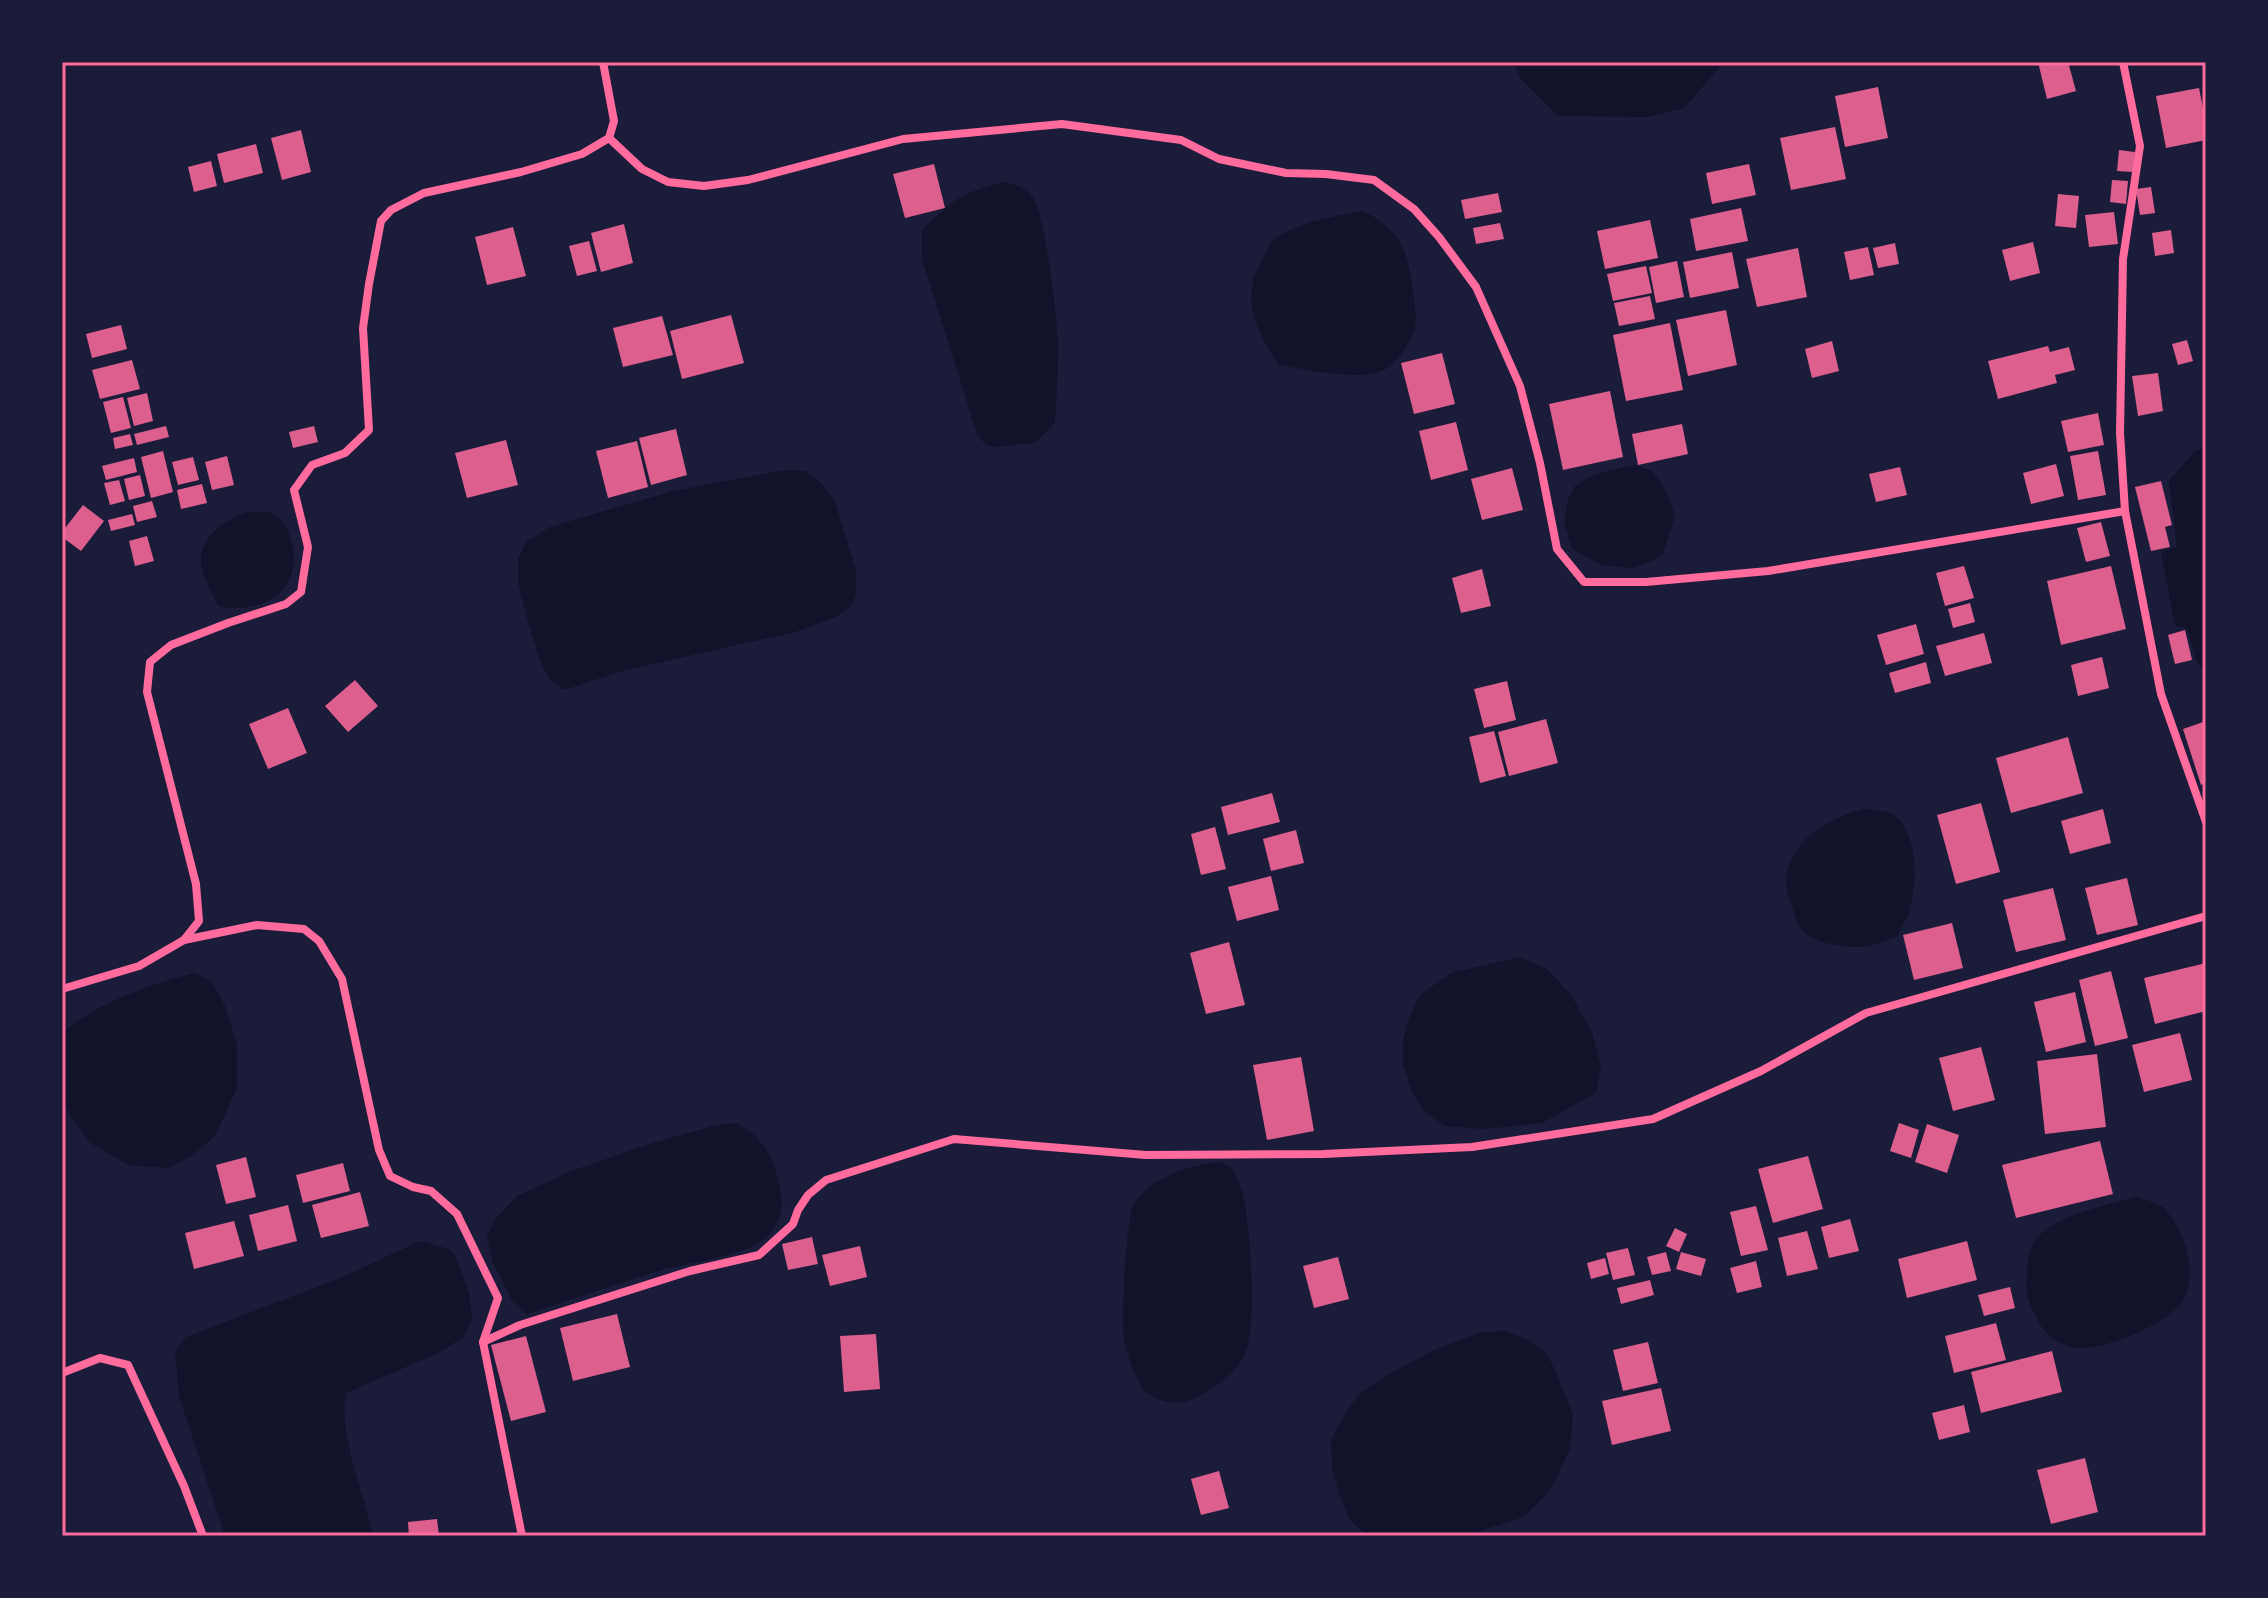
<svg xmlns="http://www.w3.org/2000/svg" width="2268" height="1598" viewBox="0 0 2268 1598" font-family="Figtree,sans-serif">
	<rect width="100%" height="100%" fill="#1b1b3a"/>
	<!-- water -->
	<g fill="#12122b">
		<path d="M1513,62h211l-40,46 -36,9 -90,-1 -37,-37z"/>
		<path d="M1004,182c11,3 19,4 27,13 15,18 25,119 27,146 1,27 -2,54 -3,81l-6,8 -15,13 -39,4 -10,-3 -8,-10 -55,-175v-28c28,-30 41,-39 82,-49z"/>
		<path d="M1363,211c16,8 26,16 37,31 9,13 18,69 15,85 -2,11 -17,34 -26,40 -26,17 -81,2 -110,-2 -22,-33 -39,-65 -18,-104 4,-6 7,-17 13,-21 17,-16 65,-25 89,-29z"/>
		<path d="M2206,447v222l-9,-6 -10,-35 -12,-2 -14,-74 16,-5 -8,-66 26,-30z"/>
		<path d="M1633,465l19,6 12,16 11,28 -12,39 -10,7 -21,7 -30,-3 -30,-16 -8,-27 4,-23 7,-13 18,-11z"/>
		<path d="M785,470l20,1 16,12 13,16 22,72v24l-4,10 -16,12 -41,15 -173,39 -58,19 -14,-10 -10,-19 -11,-36 -11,-41v-25l8,-17 24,-15 123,-36z"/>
		<path d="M246,512c7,1 18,-1 25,1 11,4 16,14 19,24 17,51 -26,79 -72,69 -5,-12 -16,-29 -17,-43 -1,-28 23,-41 45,-51z"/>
		<path d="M1864,809c8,1 19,1 26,4 28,14 28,68 20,95 -2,10 -9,19 -13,29 -11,3 -24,9 -36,10 -16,1 -47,-4 -58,-16 -6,-6 -8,-14 -10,-22 -4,-12 -9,-24 -6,-36 7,-36 46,-56 77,-64z"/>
		<path d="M1520,957l27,12 24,26 21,37 9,34 -5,27 -54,30 -59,6 -38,-3 -22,-15 -12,-22 -8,-25v-24l6,-22 11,-23 31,-22z"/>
		<path d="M195,973l17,9 13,24 12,38v44l-22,48 -22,19 -24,13 -41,-3 -39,-23 -18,-25 -9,-17v-66c31,-30 91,-51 133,-61z"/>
		<path d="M736,1123c23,11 36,31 42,56 6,20 6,42 -11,58 -20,19 -77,25 -105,33 -45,13 -89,30 -135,44l-14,-12 -20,-39 -6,-26 8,-18 22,-23 54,-25 82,-28 60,-17z"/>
		<path d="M1221,1162l13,8c4,10 8,20 10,29 6,33 14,129 0,157 -9,18 -28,31 -45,40 -18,10 -39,9 -55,-6 -8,-8 -18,-39 -20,-51 -3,-16 2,-127 11,-138 21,-26 54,-35 86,-39z"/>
		<path d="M2136,1197c8,3 22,5 28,11 20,23 34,62 20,91 -14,25 -81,52 -108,49 -5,0 -8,-3 -12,-4 -19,-6 -26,-22 -34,-40 -4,-10 -4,-19 -3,-30 0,-10 2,-26 9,-35 21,-25 69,-33 100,-42z"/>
		<path d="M420,1241l29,8 7,8 13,36 3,26 -8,18 -28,17 -90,39c-9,39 19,102 27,143h-148l-46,-140 -4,-45 11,-14 157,-60z"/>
		<path d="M1503,1331l24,8 21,16 25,58 -3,35 -14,32 -12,17 -20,20 -59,19h-98l-17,-16 -10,-23 -8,-30 -1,-27 15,-28 13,-18 28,-19 51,-27 42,-15z"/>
	</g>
	<!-- building -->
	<g fill="#dd5f8e">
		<path d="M2038,62h30l8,29 -29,8z"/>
		<path d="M1878,87l10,51 -43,9 -10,-51z"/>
		<path d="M2199,88l7,36v16l-40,8 -10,-52z"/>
		<path d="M1835,127l11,52 -55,11 -11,-52z"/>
		<path d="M301,130l10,42 -29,8 -11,-42z"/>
		<path d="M256,144l7,29 -39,10 -7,-29z"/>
		<path d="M2119,150l16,2 -2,20 -16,-1z"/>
		<path d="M211,161l6,25 -23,6 -6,-25z"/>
		<path d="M934,164l11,44 -40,10 -12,-44z"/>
		<path d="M1749,164l7,31 -44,9 -6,-31z"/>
		<path d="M2112,180l16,1 -2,23 -16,-2z"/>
		<path d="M2151,187l4,26 -15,2 -4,-26z"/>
		<path d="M1498,193l4,19 -37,7 -4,-19z"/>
		<path d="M2058,194l21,2 -3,32 -21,-2z"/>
		<path d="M1741,208l7,33 -52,10 -6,-32z"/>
		<path d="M2114,212l4,32 -29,3 -4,-32z"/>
		<path d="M1650,220l8,38 -53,11 -8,-38z"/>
		<path d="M1500,223l4,16 -28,5 -3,-16z"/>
		<path d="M624,224l9,39 -32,9 -10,-39z"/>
		<path d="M513,227l13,49 -39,9 -12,-48z"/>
		<path d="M2171,230l3,23 -19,3 -3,-23z"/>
		<path d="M589,241l8,30 -20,5 -8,-30z"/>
		<path d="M2033,242l7,31 -30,8 -8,-31z"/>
		<path d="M1895,243l4,21 -21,4 -5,-20z"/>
		<path d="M1868,247l6,28 -24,5 -6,-28z"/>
		<path d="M1798,248l9,49 -50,10 -11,-48z"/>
		<path d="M1732,252l7,36 -49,10 -7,-36z"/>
		<path d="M1677,261l7,36 -28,6 -7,-36z"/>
		<path d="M1646,266l6,27 -39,8 -6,-27z"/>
		<path d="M1650,296l5,23 -36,7 -5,-23z"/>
		<path d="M1726,310l11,55 -49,11 -12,-56z"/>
		<path d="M731,315l13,48 -62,16 -12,-48z"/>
		<path d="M662,316l11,39 -50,12 -10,-39z"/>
		<path d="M1670,323l13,67 -57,11 -13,-66z"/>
		<path d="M121,325l6,24 -35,9 -6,-24z"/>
		<path d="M2187,340l6,21 -15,4 -6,-21z"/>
		<path d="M1832,341l7,30 -27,7 -7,-29z"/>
		<path d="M2048,346l2,6 19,-5 6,23 -20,5 2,8 -59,16 -10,-38z"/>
		<path d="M1442,353l13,51 -41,10 -13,-51z"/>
		<path d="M132,360l8,29 -40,10 -8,-29z"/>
		<path d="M2158,373l5,38 -25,5 -6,-40z"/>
		<path d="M1610,391l13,66 -60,13 -14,-66z"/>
		<path d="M147,393l6,28 -19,5 -7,-28z"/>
		<path d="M123,397l8,31 -20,5 -8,-31z"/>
		<path d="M2098,413l6,32 -36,7 -7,-31z"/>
		<path d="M1456,422l12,48 -37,10 -12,-49z"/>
		<path d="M1682,424l6,30 -50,11 -6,-31z"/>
		<path d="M166,426l3,11 -32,8 -3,-11z"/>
		<path d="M314,426l4,16 -25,6 -4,-16z"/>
		<path d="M676,429l11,46 -36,10 -12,-47z"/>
		<path d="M130,434l3,11 -18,4 -2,-11z"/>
		<path d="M506,440l12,45 -51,13 -12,-45z"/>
		<path d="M637,441l11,46 -40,11 -12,-47z"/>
		<path d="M163,451l10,41 -22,6 -10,-41z"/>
		<path d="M2098,451l8,44 -28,5 -8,-44z"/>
		<path d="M227,456l7,29 -22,5 -7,-28z"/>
		<path d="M193,457l6,23 -21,5 -6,-23z"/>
		<path d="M134,458l3,14 -31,8 -4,-14z"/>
		<path d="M2056,464l8,32 -33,8 -8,-31z"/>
		<path d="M1900,467l7,28 -31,7 -7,-28z"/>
		<path d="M1512,468l11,42 -41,10 -11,-41z"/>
		<path d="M140,475l5,21 -16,4 -5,-21z"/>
		<path d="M119,480l6,21 -15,4 -6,-22z"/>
		<path d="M2161,481l11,44 -7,2 5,20 -19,4 -16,-64z"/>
		<path d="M202,484l5,19 -26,6 -4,-19z"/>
		<path d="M152,501l5,16 -20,5 -4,-16z"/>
		<path d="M83,505l21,16 -23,30 -19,-14v-5z"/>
		<path d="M132,514l3,11 -24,6 -3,-11z"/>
		<path d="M2101,522l9,34 -24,6 -9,-34z"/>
		<path d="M147,536l7,25 -19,5 -6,-25z"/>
		<path d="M1964,566l10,32 -29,8 -9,-33z"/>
		<path d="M2111,566l15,63 -65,16 -14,-64z"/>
		<path d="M1482,569l9,37 -30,7 -9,-35z"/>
		<path d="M1970,603l5,19 -22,6 -5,-19z"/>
		<path d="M1916,624l8,30 -38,11 -9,-30z"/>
		<path d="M2185,630l7,30 -17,4 -7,-29z"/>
		<path d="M1984,633l8,30 -47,13 -9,-30z"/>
		<path d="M2102,657l7,31 -31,8 -7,-31z"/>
		<path d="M1926,662l5,21 -36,10 -6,-20z"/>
		<path d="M355,680l23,26 -30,26 -23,-26z"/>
		<path d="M1507,681l9,39 -32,8 -10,-39z"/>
		<path d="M288,708l19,45 -39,16 -19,-45z"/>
		<path d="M1546,719l12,44 -49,13 -11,-44z"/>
		<path d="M2206,721v62l-5,2 -18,-56z"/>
		<path d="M1494,731l12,45 -26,7 -11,-46z"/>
		<path d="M2068,737l15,56 -72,20 -15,-55z"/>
		<path d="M1272,793l8,29 -52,13 -7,-28z"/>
		<path d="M1981,803l19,69 -44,12 -19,-69z"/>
		<path d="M2103,809l8,34 -41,11 -9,-33z"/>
		<path d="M1215,827l11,42 -25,6 -10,-41z"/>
		<path d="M1296,830l8,33 -33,8 -8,-32z"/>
		<path d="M1271,876l8,34 -42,11 -9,-34z"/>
		<path d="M2127,878l11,47 -41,10 -12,-47z"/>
		<path d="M2053,888l13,52 -50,12 -13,-52z"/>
		<path d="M1952,923l11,45 -49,12 -11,-45z"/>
		<path d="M1229,942l16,63 -39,9 -16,-61z"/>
		<path d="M2206,963v48l-51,13 -11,-46z"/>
		<path d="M2111,971l17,67 -33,8 -16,-66z"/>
		<path d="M2075,992l11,50 -40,10 -12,-50z"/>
		<path d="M2180,1033l12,47 -48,12 -12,-47z"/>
		<path d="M1981,1047l14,53 -42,11 -14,-53z"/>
		<path d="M2097,1054l9,73 -61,7 -8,-73z"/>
		<path d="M1301,1057l13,74 -47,9 -14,-75z"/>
		<path d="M1899,1123l20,7 -8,28 -21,-7z"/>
		<path d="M1927,1124l32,11 -12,38 -32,-11z"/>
		<path d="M2100,1141l13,53 -97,24 -14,-53z"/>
		<path d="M1808,1156l15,53 -50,14 -15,-54z"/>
		<path d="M246,1157l10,40 -30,7 -10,-39z"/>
		<path d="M343,1163l7,28 -47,12 -7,-28z"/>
		<path d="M360,1192l9,34 -48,12 -9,-33z"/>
		<path d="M288,1205l9,36 -39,10 -9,-36z"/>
		<path d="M1756,1206l12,44 -27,6 -11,-44z"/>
		<path d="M1850,1219l9,32 -30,7 -8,-31z"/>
		<path d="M234,1221l10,35 -50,13 -9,-36z"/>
		<path d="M1675,1228l12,6 -8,18 -13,-6z"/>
		<path d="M1807,1231l11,38 -31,7 -9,-38z"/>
		<path d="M812,1237l6,27 -30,6 -6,-26z"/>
		<path d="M1967,1241l10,39 -70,18 -9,-39z"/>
		<path d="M860,1246l7,31 -37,9 -8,-31z"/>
		<path d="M1628,1248l7,27 -22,5 -7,-27z"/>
		<path d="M1666,1252l5,19 -19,4 -5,-18z"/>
		<path d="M1681,1252l25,7 -5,17 -25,-7z"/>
		<path d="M1338,1257l11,42 -35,9 -11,-42z"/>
		<path d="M1605,1258l4,16 -18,5 -4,-16z"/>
		<path d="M1756,1261l6,26 -25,6 -7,-25z"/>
		<path d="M1650,1280l4,15 -33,9 -4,-16z"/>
		<path d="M2010,1287l5,21 -31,8 -6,-21z"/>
		<path d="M617,1314l13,53 -57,14 -13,-53z"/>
		<path d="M1996,1323l10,37 -52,13 -9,-37z"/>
		<path d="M876,1334l4,55 -36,3 -4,-56z"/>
		<path d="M526,1336l20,76 -35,9 -20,-76z"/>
		<path d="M1648,1342l10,41 -35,8 -10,-41z"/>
		<path d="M2052,1351l10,41 -81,21 -10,-41z"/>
		<path d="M1661,1388l10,43 -59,14 -10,-44z"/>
		<path d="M1964,1405l6,27 -31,8 -7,-27z"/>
		<path d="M2085,1458l13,54 -47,12 -14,-54z"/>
		<path d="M1219,1471l10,37 -28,7 -10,-36z"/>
		<path d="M437,1519l2,17h-30l-1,-14z"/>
	</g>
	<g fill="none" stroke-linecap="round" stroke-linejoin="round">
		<!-- minor -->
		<g stroke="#ff6b9d" stroke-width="8">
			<path d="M2123,62l17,84 -17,113 -3,174 5,78 36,183 45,128"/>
			<path d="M609,138l33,31 26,13 36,4 44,-6 155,-41 159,-15 119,16 38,19 67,14 40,1 48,6 40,29 25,28 37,50 44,99 20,77 17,86 27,33h62l122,-11 357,-60"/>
			<path d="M184,940l73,-15 47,4 15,12 23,38 37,171 11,26 23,11 18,4 26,23 41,84 -15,44"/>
			<path d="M62,989l77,-23 45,-26 15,-19 -3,-37 -49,-192 3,-30 21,-17 57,-22 58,-19 15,-12 7,-45 -14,-57 18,-25 33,-12 24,-23 -6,-102 6,-44 12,-63 10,-11 33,-17 97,-21 61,-18 27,-16 5,-17 -11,-59"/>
			<path d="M62,1373l38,-15 28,7 56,121 19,50"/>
			<path d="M522,1536l-39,-194 37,-17 170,-54 69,-16 34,-31 5,-14 10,-15 18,-15 128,-41 192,16 177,-1 149,-7 181,-28 108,-48 105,-58 340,-97"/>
		</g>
	</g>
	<!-- border -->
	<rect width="2268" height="1598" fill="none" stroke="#1b1b3a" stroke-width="128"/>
	<rect x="64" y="64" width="2140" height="1470" fill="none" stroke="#ff6b9d" stroke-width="3"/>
</svg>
